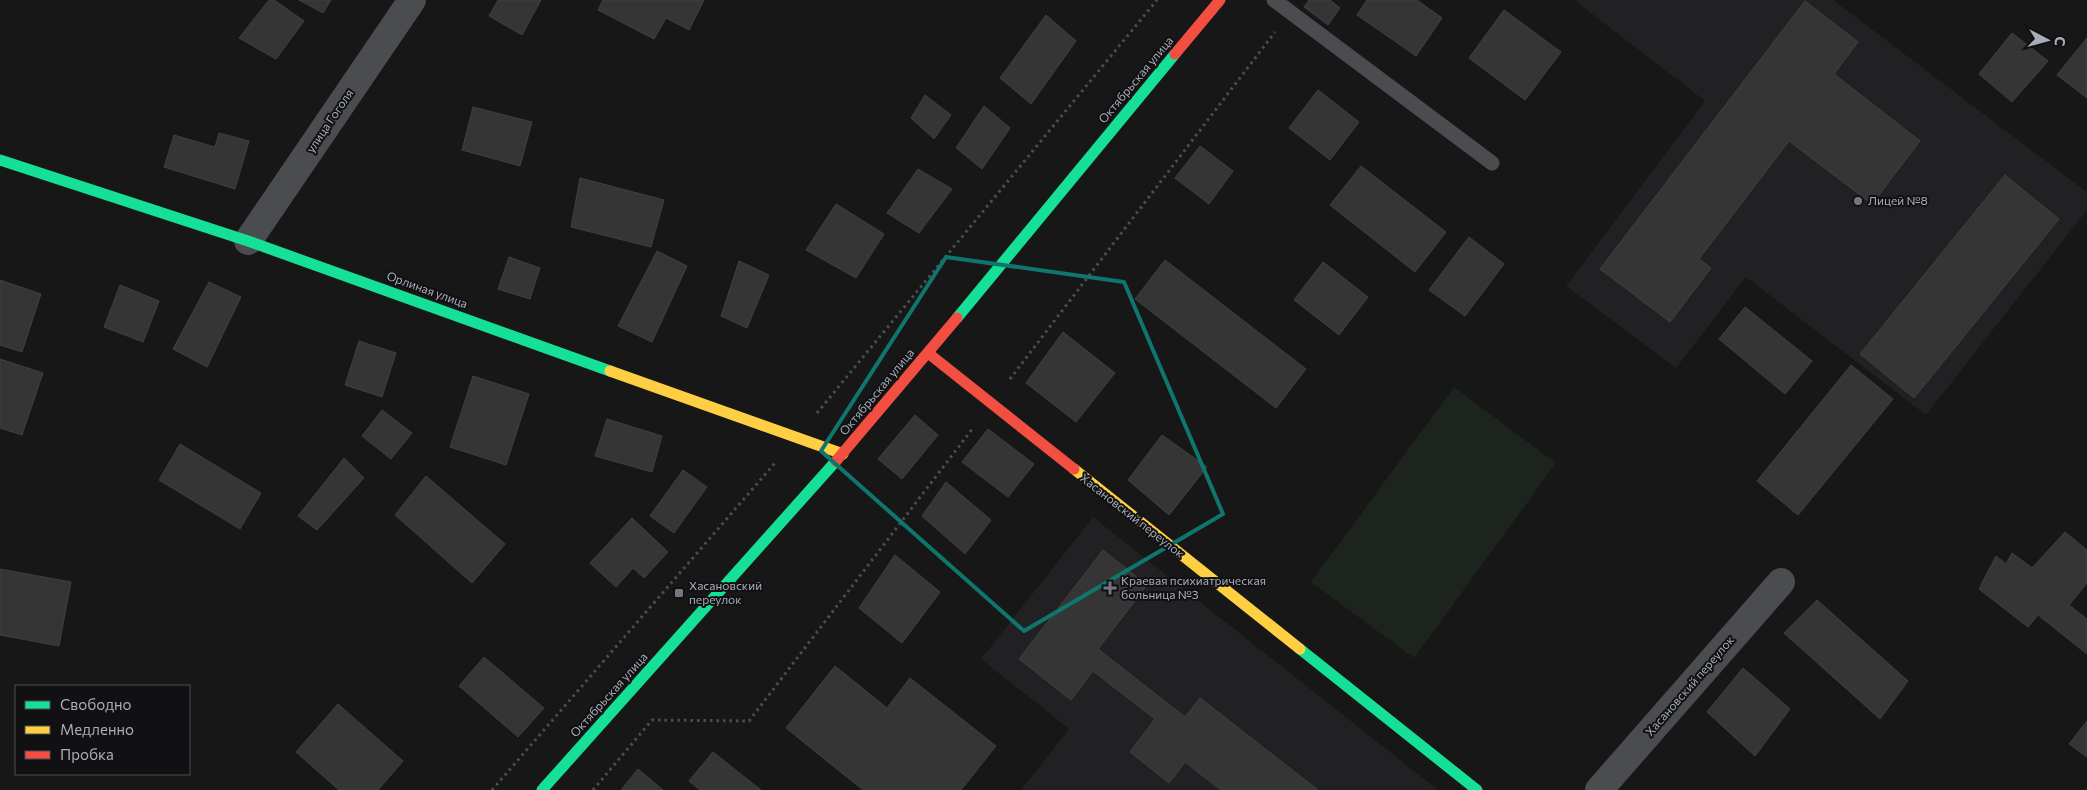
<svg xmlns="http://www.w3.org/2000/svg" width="2087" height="790" viewBox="0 0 2087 790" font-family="Commissioner,sans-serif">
	<rect width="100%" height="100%" fill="#171717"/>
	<!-- built -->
	<g fill="#212123">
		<path d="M1574,0h259l254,192v18l-161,205 -180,-138 -70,91 -110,-82 139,-185z"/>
		<path d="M1093,517l345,273h-417l48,-61 -88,-70z"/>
	</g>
	<!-- pitch -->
	<path fill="#1d241e" d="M1454,387l102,76 -142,195 -103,-76z"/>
	<!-- building -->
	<g fill="#353536" stroke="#3f4043">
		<path d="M269,0h5l30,21 -28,38 -37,-21z"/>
		<path d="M299,0h32l-8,13z"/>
		<path d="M498,0h43l-19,35 -33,-19z"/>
		<path d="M603,0h101l-15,30 -23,-12 -12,21 -56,-29z"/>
		<path d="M1309,0h21l10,8 -12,17 -24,-18z"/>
		<path d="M1367,0h50l25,18 -26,38 -59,-41z"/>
		<path d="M1805,1l53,41 -24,32 86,67 -48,63 -83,-63 -90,118 12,9 -41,54 -70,-53z"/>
		<path d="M1504,10l57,42 -36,48 -56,-42z"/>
		<path d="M1046,15l30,26 -45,63 -31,-26z"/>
		<path d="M2012,33l36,28 -36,41 -33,-28z"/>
		<path d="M2087,38v60l-30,-23z"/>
		<path d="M1318,90l41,32 -29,38 -41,-32z"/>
		<path d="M925,95l26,20 -17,24 -23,-21z"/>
		<path d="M984,106l26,22 -28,41 -26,-21z"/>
		<path d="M473,107l59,15 -12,44 -58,-16z"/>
		<path d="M219,133l30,8 -14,48 -71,-22 10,-32 41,12z"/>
		<path d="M1200,146l33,25 -24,33 -34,-26z"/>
		<path d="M1361,166l85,66 -31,40 -85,-67z"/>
		<path d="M918,169l34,20 -33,44 -32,-20z"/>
		<path d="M2005,175l54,44 -145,179 -54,-44z"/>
		<path d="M580,178l84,22 -13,47 -80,-20z"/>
		<path d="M836,204l48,30 -28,44 -50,-28z"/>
		<path d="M1469,237l35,27 -39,52 -36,-26z"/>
		<path d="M657,251l30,15 -35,76 -34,-16z"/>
		<path d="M509,257l31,11 -10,31 -32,-10z"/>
		<path d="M1165,260l141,109 -30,39 -141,-109z"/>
		<path d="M739,261l30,14 -22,53 -26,-12z"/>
		<path d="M1323,262l45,35 -29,38 -45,-35z"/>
		<path d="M0,280l41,14 -19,58 -22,-7z"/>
		<path d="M209,282l32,15 -34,70 -34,-18z"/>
		<path d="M120,285l39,16 -16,41 -39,-15z"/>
		<path d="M1745,307l67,54 -27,33 -66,-55z"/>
		<path d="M1063,332l52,41 -39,49 -50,-39z"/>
		<path d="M359,341l37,12 -14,44 -37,-12z"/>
		<path d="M0,359l43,14 -21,62 -22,-7z"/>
		<path d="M1851,365l42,34 -95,116 -41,-34z"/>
		<path d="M473,376l56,18 -23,71 -56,-18z"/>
		<path d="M382,410l30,23 -21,26 -29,-23z"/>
		<path d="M915,415l23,20 -36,44 -24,-20z"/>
		<path d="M607,419l55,17 -10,36 -57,-16z"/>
		<path d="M988,429l46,35 -26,33 -46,-35z"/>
		<path d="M1162,435l45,32 -38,48 -41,-35z"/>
		<path d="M180,444l81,49 -21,36 -81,-49z"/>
		<path d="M344,458l20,20 -47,52 -19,-14z"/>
		<path d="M683,470l24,17 -33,46 -24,-17z"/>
		<path d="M426,476l79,68 -33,39 -77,-68z"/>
		<path d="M946,482l45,38 -26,34 -43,-38z"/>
		<path d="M632,518l36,34 -24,26 -11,-10 -17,19 -26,-24z"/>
		<path d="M2065,532l22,18v33l-18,22 18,14v35l-49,-39 -10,12 -49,-38 17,-33 10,8 6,-11 20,15z"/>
		<path d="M1103,550l44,35 -49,64 87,68 15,-19 118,92h-97l-36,-28 -16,21 -39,-31 25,-33 -62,-48 -22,29 -52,-41z"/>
		<path d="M895,555l45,37 -38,51 -43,-35z"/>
		<path d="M0,569l71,13 -12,64 -59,-11z"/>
		<path d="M1817,600l91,81 -28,38 -96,-86z"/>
		<path d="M484,657l60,51 -26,29 -59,-51z"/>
		<path d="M835,666l52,42 23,-30 86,68 -35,44h-98l-77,-62z"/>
		<path d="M1743,668l47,41 -35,47 -48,-44z"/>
		<path d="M338,704l65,57 -25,29h-39l-43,-38z"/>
		<path d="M2087,721v36l-18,-13z"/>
		<path d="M713,752l48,38h-61l-11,-9z"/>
		<path d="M638,769l25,21h-42z"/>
	</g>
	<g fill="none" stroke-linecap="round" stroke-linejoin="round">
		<!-- path -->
		<g stroke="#4d4e52" stroke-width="3" stroke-dasharray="2.5 4" stroke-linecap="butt">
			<path d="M1010,379l265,-347"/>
			<path d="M817,413l340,-413"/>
			<path d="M492,790l283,-327"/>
			<path d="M593,790l59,-70 97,1 224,-293"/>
		</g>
		<!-- lane -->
		<path stroke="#4b4c50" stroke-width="15" d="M1274,0l218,163"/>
		<!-- street -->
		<g stroke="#4b4c50" stroke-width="28">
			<path d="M248,241l164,-241"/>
			<path d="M1599,790l182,-208"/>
		</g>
		<!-- fast -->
		<g stroke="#16e098" stroke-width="11">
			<path d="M0,160l248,81 362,130"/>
			<path d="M957,318l218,-264"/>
			<path d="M1300,649l177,141"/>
			<path d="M542,790l294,-329"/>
		</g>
		<!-- slow -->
		<g stroke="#ffcf43" stroke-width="11">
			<path d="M610,371l233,83"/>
			<path d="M1074,469l226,180"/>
		</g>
		<!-- jam -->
		<g stroke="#f24e42" stroke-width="11">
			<path d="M1175,54l45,-54"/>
			<path d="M928,353l146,116"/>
			<path d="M836,461l121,-143"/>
		</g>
	</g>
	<!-- marked area -->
	<path fill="none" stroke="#0f766e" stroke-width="4" stroke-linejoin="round" d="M946,257l178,25 99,232 -199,117 -203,-180z"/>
	<!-- markers -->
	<g fill="#757880" stroke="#111113" stroke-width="2">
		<circle cx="1858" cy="201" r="5"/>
		<path d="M1107.5 580.5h5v5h5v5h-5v5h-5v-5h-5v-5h5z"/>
		<rect x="674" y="588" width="10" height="10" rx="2.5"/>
	</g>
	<g text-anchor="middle" stroke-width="4" stroke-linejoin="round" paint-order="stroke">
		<!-- street labels -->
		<g font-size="12" fill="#a8adb8" stroke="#111113">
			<text transform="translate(1136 80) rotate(-50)" y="4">Октябрьская улица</text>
			<text transform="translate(330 121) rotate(-56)" y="4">улица Гоголя</text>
			<text transform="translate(427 290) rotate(20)" y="4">Орлиная улица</text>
			<text transform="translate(877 392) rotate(-50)" y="4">Октябрьская улица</text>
			<text transform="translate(1132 516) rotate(38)" y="4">Хасановский переулок</text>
			<text transform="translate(1690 686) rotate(-49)" y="4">Хасановский переулок</text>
			<text transform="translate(609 695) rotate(-48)" y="4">Октябрьская улица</text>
		</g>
		<!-- poi labels -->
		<g font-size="12" fill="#a8adb8" stroke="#111113" text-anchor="start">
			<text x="1868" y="205">Лицей №8</text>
			<text x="1121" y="585">Краевая психиатрическая<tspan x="1121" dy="14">больница №3</tspan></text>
			<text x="689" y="590">Хасановский<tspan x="689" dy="14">переулок</tspan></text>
		</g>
	</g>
	<!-- legend -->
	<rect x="15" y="685" width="175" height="90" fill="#111113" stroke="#4d4f55"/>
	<rect x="25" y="701" width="25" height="8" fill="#16e098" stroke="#4d4f55"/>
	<text x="60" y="710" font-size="15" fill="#a8adb8">Свободно</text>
	<rect x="25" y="726" width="25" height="8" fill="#ffcf43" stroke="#4d4f55"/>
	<text x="60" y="735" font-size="15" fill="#a8adb8">Медленно</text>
	<rect x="25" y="751" width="25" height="8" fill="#f24e42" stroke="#4d4f55"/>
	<text x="60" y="760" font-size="15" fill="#a8adb8">Пробка</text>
	<!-- north arrow -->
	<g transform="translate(2047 40) rotate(96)" stroke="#111113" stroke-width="4" paint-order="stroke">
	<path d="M0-4L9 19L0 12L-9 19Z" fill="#a8adb8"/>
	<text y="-8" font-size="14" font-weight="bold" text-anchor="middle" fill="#a8adb8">С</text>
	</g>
</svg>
